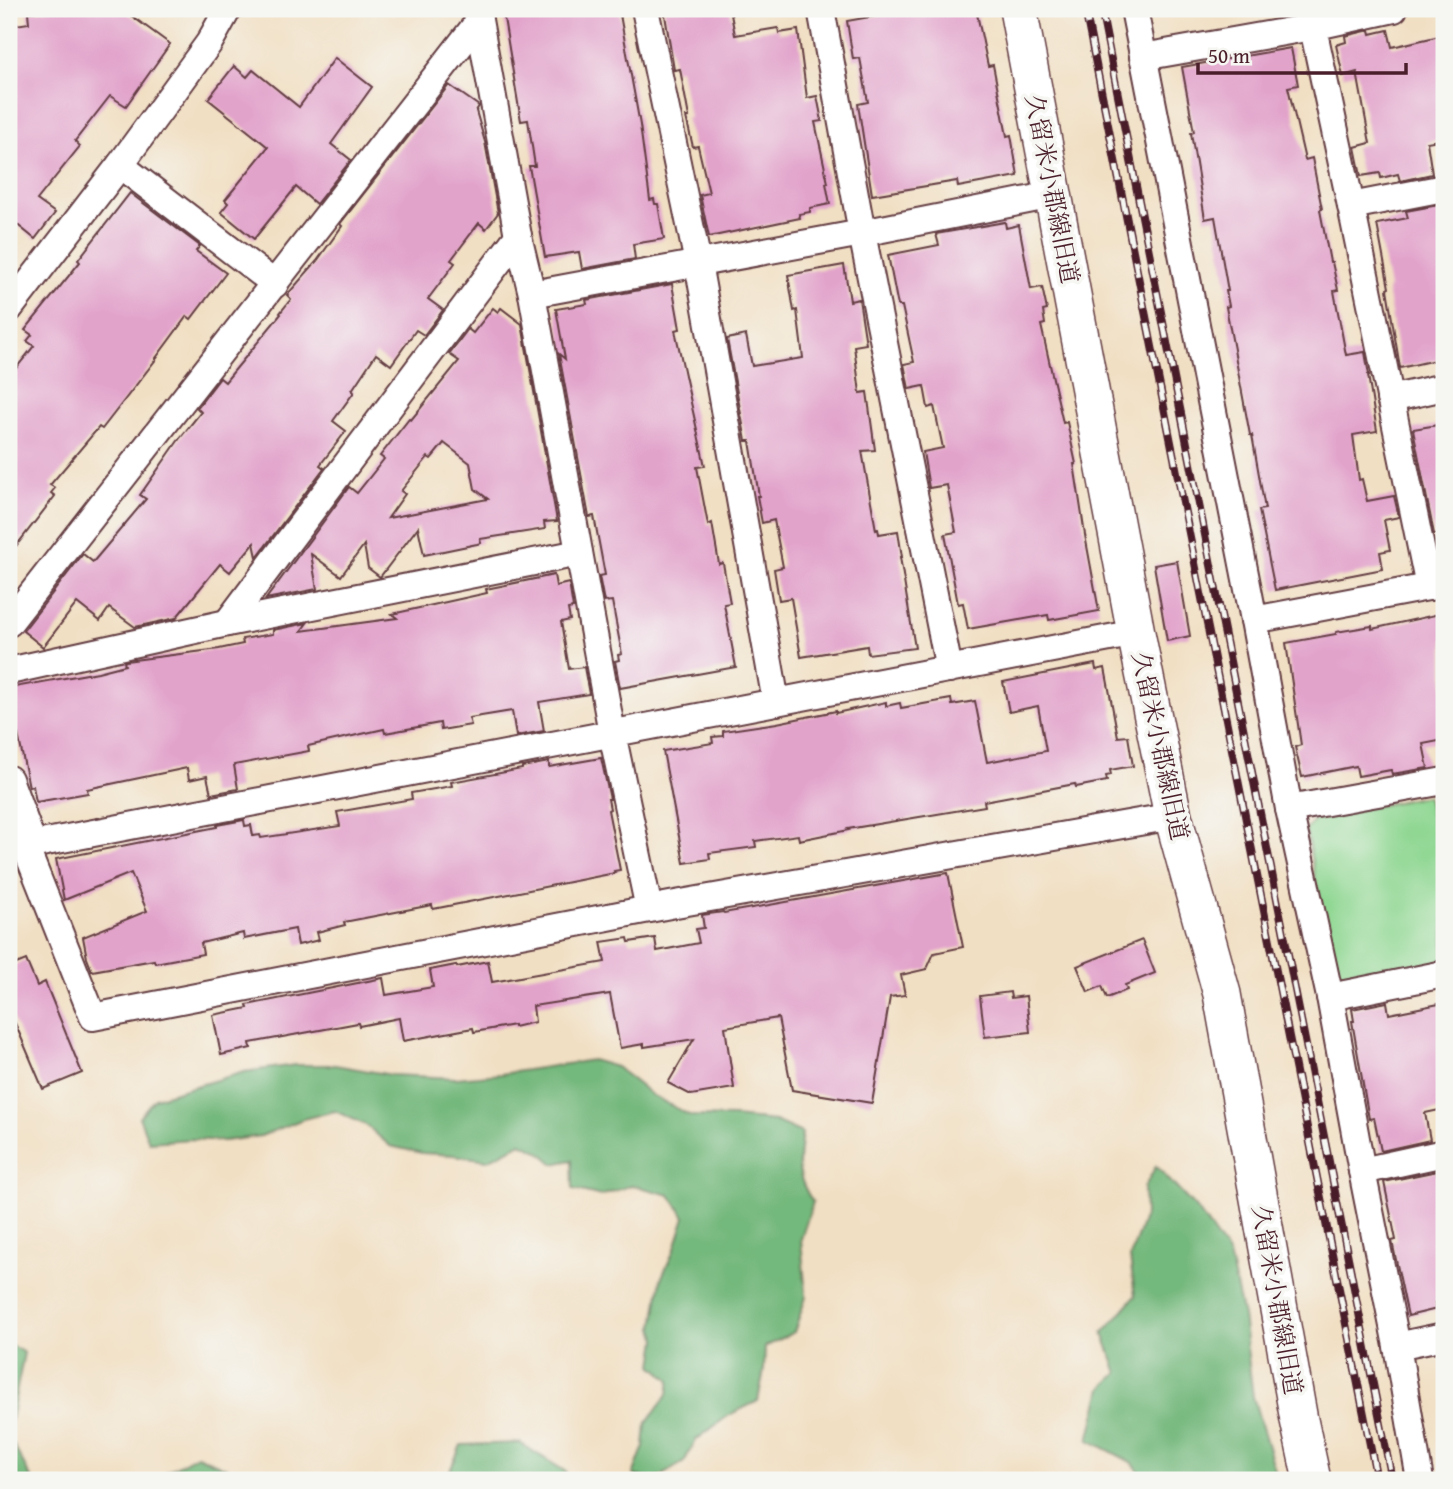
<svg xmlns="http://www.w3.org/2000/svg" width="1453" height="1489" viewBox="0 0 1453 1489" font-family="'Gentium Book Plus','Noto Serif JP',serif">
	<rect width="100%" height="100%" fill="#f6f6f2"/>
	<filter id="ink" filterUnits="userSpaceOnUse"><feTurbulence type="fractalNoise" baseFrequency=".0143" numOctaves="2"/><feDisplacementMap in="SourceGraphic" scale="14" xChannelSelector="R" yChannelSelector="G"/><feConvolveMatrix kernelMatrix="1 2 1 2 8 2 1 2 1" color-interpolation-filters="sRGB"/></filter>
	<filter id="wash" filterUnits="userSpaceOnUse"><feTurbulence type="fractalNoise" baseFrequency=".00686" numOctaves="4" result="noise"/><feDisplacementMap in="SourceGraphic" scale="28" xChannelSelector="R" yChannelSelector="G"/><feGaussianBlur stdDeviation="1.57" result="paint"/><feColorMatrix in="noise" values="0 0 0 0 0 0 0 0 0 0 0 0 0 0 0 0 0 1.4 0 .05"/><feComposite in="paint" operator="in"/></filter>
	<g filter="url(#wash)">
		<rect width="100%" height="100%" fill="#f1dfc3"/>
		<!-- green -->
		<path fill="#8fd792" stroke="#6c7b5e" stroke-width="2" d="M1427,796l17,83v83l-96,22 -15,-10 -27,-144 10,-12z"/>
		<!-- forest -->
		<g fill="#73b87c" stroke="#5e6c54" stroke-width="2">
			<path d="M592,1060l24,7 37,29 38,20 43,1 41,4 27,12c-4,30 -7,43 11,69l-12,37 5,58 -12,35 -29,15 -1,23 -6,31 -29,14 -33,25 -12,22 -30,18 -21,-5 11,-29 2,-22 22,-30 2,-14 -17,-15 4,-26 -3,-12 7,-48 14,-31 10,-31 -15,-22 -38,-10 -31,11 -28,-7 -1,-29 -18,4 -15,-13 -18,-8 -33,17 -35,-5 -31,-2 -32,-7 -24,-21 -31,-14 -32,8 -42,17 -37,5 -32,-2 -43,3 -10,-25 16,-19 89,-26 51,-7h40l57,10 64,3 45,-4z"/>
			<path d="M1156,1166l43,46 30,43 14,61 10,81 25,83h-133l-12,-17 -44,-23 13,-52 16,-15 -15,-40 32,-37 -5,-39 15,-42 -1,-27z"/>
			<path d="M9,1344l15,9 -15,76z"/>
			<path d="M9,1437l23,43h1h-24z"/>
			<path d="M520,1443l46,29 -3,8h-117l15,-35z"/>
			<path d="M197,1455l41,18 1,7h-87z"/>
		</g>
		<g id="blocks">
			<!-- building -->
			<g fill="#e2a3cb" fill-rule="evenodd">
				<path d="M52,9h70l48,35 -44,62 -16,-10 -35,45 5,5 -43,54 18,13 -20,26 -26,-21v-192l20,-3 -1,-11z"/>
				<path d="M521,9h98l21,116 10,75 4,-1 1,5h3l6,35 -31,5 2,15 -53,10 -3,-17 -34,5 -16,-91h6l-7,-46 -7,1 -18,-109z"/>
				<path d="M664,9h66l5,26 43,-7 1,5 19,-3 9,68 10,-2 5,25 -7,1 13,61h-2l4,21 -20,4v4l-11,2 1,4 -91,19 -9,-42 9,-2 -11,-47 -5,1 -7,-30h3l-9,-48 -6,1z"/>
				<path d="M915,9h61l12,57 5,-1 14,71 4,-1 7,41 -60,11 -1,-6 -85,14 -14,-91 10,-2 -8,-44 -7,1 -6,-38z"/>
				<path d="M1370,30l1,4 17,-4 4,17 52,-12v104l-17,3 5,32 -32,7 -2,-7 -17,4 -1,-5 -19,3 -6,-29 15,-4 -13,-71 -14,4 -7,-31 10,-3 -1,-6z"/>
				<path d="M1291,48l7,37 -10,2 17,73 7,-2 10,51 -2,1 10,52h2l6,28 -4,1 12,64 19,-3 4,23h-1l9,56 -24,4 6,45 3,-1 5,22 27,-5 5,21 -15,3 6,30 -10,2 3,17 -108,21 -16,-80 6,-1 -13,-74h-2l-24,-128 3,-1 -3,-15h2l-13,-74 -10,2 -14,-86 3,-1 -12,-65z"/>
				<path d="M335,58l37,29 -41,57 20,16 -35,44 -20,-17 -42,52 -33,-27 7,-9 -3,-3 43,-53 -60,-48 26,-33 13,11 6,-7 46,37z"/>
				<path d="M449,85l30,21 -3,5 9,31 13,71 -12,16 -7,-6 -28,37 4,3 -27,36 15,11 -19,25 -8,-5 -25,35 -15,-11 -24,36 2,2 -21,29 13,10 -26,34 4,3 -67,89 -3,-14 -24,29 -10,-8 -44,54 -41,9 -26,-19 -9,13 -23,-18 -34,44 -20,-16 60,-77 10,8 53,-63 -6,-4 40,-57 21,-26 -4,-4 23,-30 5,4 56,-68 -1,-1 11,-14 -4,-4 30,-34 25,-35 -2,-2z"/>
				<path d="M130,193l70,53 -4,5 30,22 -35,46 -4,-3 -31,42h1l-55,71 -3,-2 -49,58 5,3 -4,5 4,3 -46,59v-178l25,-31 -7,-5 5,-6 -7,-5 55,-68 -2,-2z"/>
				<path d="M1444,204v154l-44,10 -13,-79 2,-1 -12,-64 31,-6 -2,-7z"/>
				<path d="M1005,222l1,6 13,-3 12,64 11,-2 5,23 -4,1 2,13 -4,1 22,98 4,-1 9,42h-2l11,71 14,76 -50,9 -1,-5 -80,14 -5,-26 -5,1 -13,-70 11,-2 -9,-47 -18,3 -6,-36 20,-4 -9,-42 -6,2 -4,-22 -15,3 -5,-25 10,-2 -12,-56h-4l-10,-51 51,-10 -3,-11z"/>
				<path d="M844,265l6,36 9,-2 7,45 -12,2 6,47 7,-1 8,58 -13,1 14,79 2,-1 1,5 19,-3 4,26h-2l15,91 -47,6 -1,-8 -66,11 -10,-59 -12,2 -5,-31 9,-2 -9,-47 -12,3 -5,-27h2l-9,-55h-4l-19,-102 19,-4 6,31 51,-8 -6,-48 -3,1 -6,-36z"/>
				<path d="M672,284l8,45 -5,1 30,136 -8,1 11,58 4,-2 7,41 4,-1 7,40 -6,1 12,63 -116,21 -5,-27 4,-1 -1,-5 4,-1 -10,-53 -8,1 -5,-26 6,-1 -11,-59 -5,1 -30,-163 6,5 -9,-50 31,-5 -1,-4z"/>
				<path d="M493,308l5,4 3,-4 21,16 35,197 -13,1 1,7 -65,10 1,4 -4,1 -53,11 -6,-28 -38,50 -12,-9 -4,-23 -23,31 -30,-22 6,35 -51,10 83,-112 8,6 27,-34 -4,-3 29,-37 2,1 48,-59 -10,-7 19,-25 5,4zM444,443l26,20 5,26 13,10 -100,19 17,-24 -4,-3 27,-34 3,2z"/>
				<path d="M1444,424v110h-10l-21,-105z"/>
				<path d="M1177,561l13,75 -23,5 -13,-76z"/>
				<path d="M554,575l2,11 13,-3 4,25 -5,1 2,11 -9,2 8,47 15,-2 5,27 -50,8 5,29 -28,5 -4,-25 -43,7 2,7 -30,5 -1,-7 -55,10 -1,-4 -76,17 1,5 -75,14 4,24 -27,5 -4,-18 -18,4 -2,-12 -100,21 1,4 -52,9 -3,-16 -4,1 -11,-53 -3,1 -6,-35v-12l89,-16 27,-7 -1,-3 2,-1 93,-12 24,-5 -1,-5 31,-5v-4l34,-7 -6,8 96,-13 -5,-4 95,-21 -1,-4z"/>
				<path d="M1444,613v127l-21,4 5,24 -36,6 -1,-4 -33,6 -2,-10 -54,11 -7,-30 6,-2 -15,-102 50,-9v-2l36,-6v3z"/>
				<path d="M1095,664l1,6 9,-2 13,69 10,-1 5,30 -23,4 1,5 -5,1 1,5 -31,6 -1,-3 -91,17 1,5 -137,23 1,1 -50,10 -1,-5 -43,6 1,6 -47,6 1,6 -26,4 -21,-112 50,-8 -1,-6 11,-1v-5l54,-8 59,-12v2l50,-11v4l14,-3 1,5 50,-9 1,6 23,-4 12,61 59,-11 -8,-45 -29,6 -6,-30z"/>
				<path d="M601,758l9,41h-2l2,10 -2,1 12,60 -6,1 1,2 -182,36 -1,-4 -88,17 1,3 -28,7 2,8 -21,5 -3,-16 -51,10 -1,-6 -42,10 2,11 -48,9 -1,-3 -62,11 -5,-13 -4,-21 64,-26 -16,-38 -67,27 -8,-41 161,-32v-2l27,-5 1,6 6,-1 2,11 7,-1 1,3 79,-12 -3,-14 75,-13 -1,-6 41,-7 -1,-4 71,-13v-2l27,-5v5z"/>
				<path d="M948,873l15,74 -29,6 -7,16 -26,6 4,20 -15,2 -18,106 -80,-13 -14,-72 -53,9 9,61 -43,7 -23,-12 26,-44 -50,8v-3l-24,4 -10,-54 -77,12 2,16 -21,5v-2l-40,7 -1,-4 -70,13 -4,-23 -40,8 -1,-3 -108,20 1,5 -30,7 -8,-40 35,-7 -1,-3 136,-27 3,17 47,-8 -3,-17 26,-5 1,2 31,-6 4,21 113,-20 -4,-20 27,-4 1,4 26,-4 2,13 42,-8 -3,-14 8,-1 -2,-13 21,-3 1,1z"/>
				<path d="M1142,940l13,33 -30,12 2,5 -20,8 -5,-12 -14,6 -11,-26z"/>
				<path d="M26,960l11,26 8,-4 37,91 -39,16 -34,-80v-42z"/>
				<path d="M1010,992l1,6 15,-2 4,36 -45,5 -5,-41z"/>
				<path d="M1387,1002l2,12 55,-11v106l-19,4 5,27 -49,11 -7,-33 -5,1 -17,-98h2l-2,-12z"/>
				<path d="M1437,1171l1,5 6,-2v126l-9,3 2,6 -29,7 -16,-75 4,-1 -12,-58z"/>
			</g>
		</g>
	</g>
	<g filter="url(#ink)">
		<use href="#blocks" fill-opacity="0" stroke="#633c42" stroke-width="2"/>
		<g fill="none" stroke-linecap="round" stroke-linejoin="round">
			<defs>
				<g id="street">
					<path d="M477,9l41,227 14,58 80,439 37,176"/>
					<path d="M645,9l53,254 78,439"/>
					<path d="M821,9l41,224 87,436"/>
					<path d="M1134,9l120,611 35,189 41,188 32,174 35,175 23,134"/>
					<path d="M1309,9l42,197 78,381"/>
					<path d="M1143,57l169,-30 82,-18"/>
					<path d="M120,165l155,119"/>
					<path d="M1351,206l93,-18"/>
					<path d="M532,294l330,-61 191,-38"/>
					<path d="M9,309l111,-144 89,-122 19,-34"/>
					<path d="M1390,399l54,-12"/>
					<path d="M1254,620l190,-36"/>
					<path d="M9,623l470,-602"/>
					<path d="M227,623l291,-387"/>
					<path d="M9,671l218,-48 352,-70"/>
					<path d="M9,779l24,65"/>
					<path d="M1289,809l155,-28"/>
					<path d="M25,846l68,171 577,-112 503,-89"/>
					<path d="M10,849l1126,-216"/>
					<path d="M1330,997l114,-23"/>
					<path d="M1362,1171l82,-18"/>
					<path d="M1397,1346l47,-10"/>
				</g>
				<path id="secondary" d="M1018,9l118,624 37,183 49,178 77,426 13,60"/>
			</defs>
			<!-- street casing -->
			<use href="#street" stroke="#633c42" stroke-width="30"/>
			<!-- secondary casing -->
			<use href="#secondary" stroke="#633c42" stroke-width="40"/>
			<!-- street -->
			<use href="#street" stroke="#fff" stroke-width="26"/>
			<!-- secondary -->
			<use href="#secondary" stroke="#fff" stroke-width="37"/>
			<defs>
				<g id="rail">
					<path d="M1085,9l292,1471"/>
					<path d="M1101,9l291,1471"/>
				</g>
			</defs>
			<!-- rail casing -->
			<use href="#rail" stroke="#4a1f2b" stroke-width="8"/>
			<!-- rail -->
			<use href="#rail" stroke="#f6f6f2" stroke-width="5" stroke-dasharray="16" stroke-linecap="butt"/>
		</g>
	</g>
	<g text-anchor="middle" stroke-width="7" stroke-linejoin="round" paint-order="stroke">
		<!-- street labels -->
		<g font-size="24" fill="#4a1f2b" stroke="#f6f6f2">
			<text transform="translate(1052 189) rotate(79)" y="8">久留米小郡線旧道</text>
			<text transform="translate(1160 746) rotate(78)" y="8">久留米小郡線旧道</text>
			<text transform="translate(1277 1300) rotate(80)" y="8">久留米小郡線旧道</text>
		</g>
	</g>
	<!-- margin -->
	<rect width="1453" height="1489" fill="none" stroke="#f6f6f2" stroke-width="35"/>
	<!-- scale -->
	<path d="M1198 63v10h208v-10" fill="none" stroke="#4a1f2b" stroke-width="3.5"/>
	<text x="1208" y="63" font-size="21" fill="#4a1f2b" stroke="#f6f6f2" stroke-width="5" paint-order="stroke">50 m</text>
</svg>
